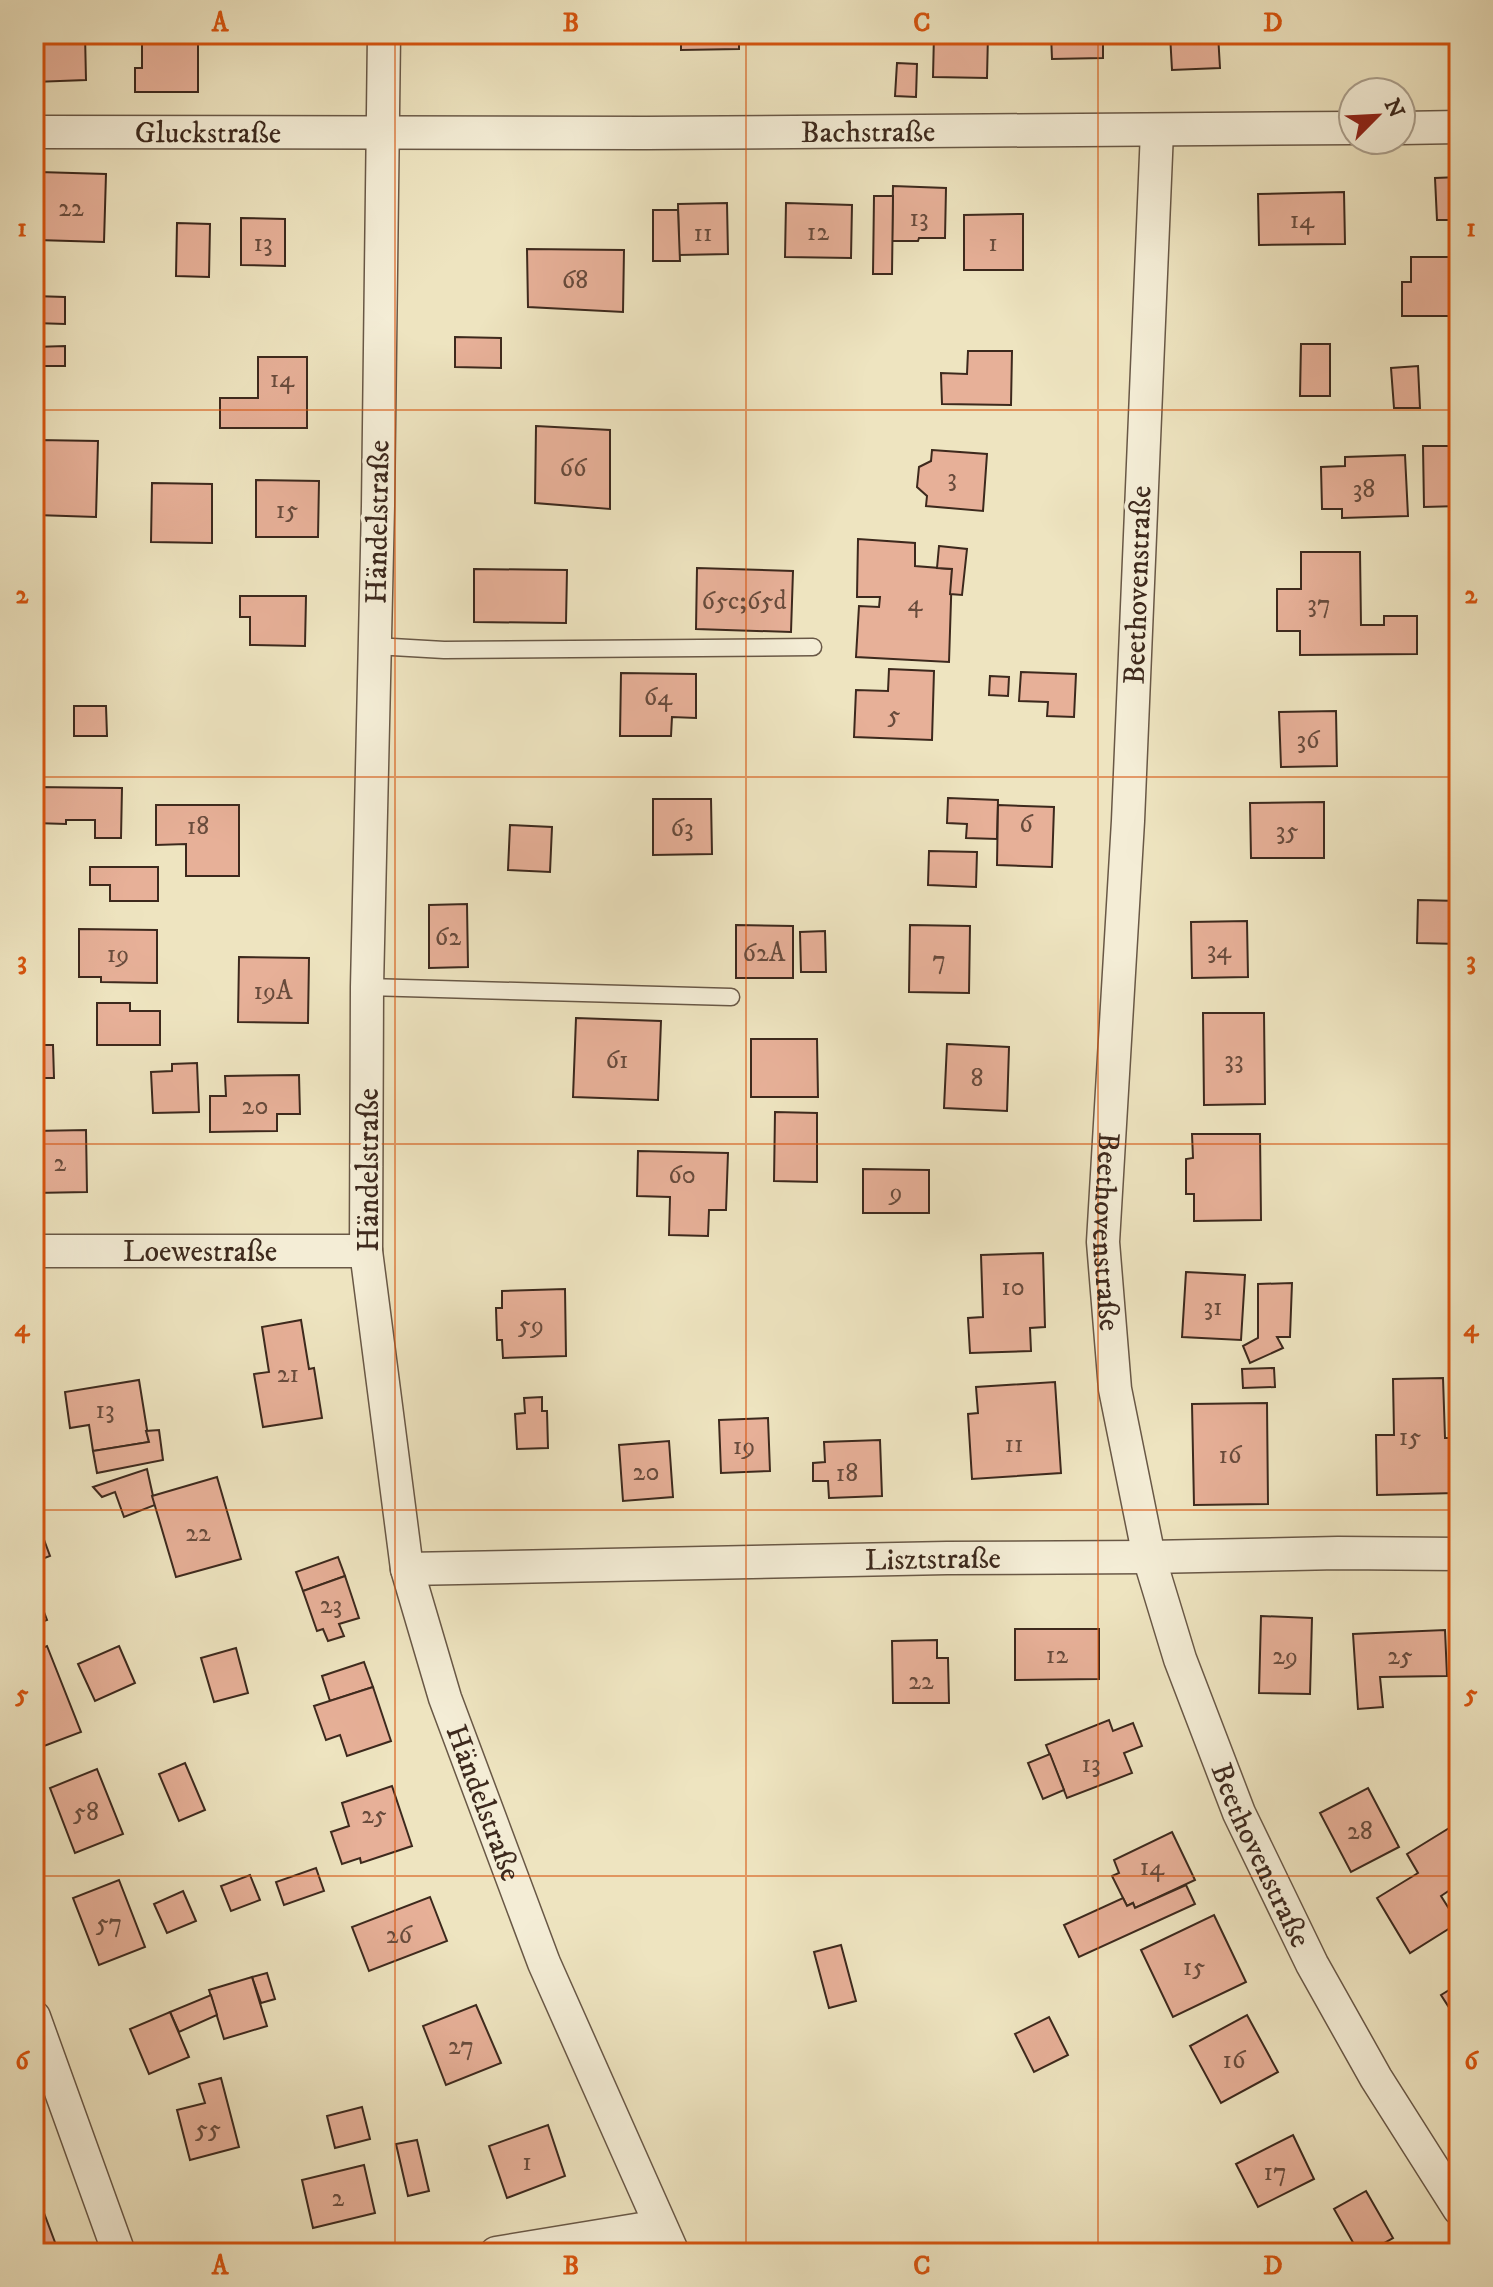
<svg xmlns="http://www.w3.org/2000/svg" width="1493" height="2287" viewBox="0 0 1493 2287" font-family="'IM FELL DW Pica',serif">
	<rect width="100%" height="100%" fill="#eee4c0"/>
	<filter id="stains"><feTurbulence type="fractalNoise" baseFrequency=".0025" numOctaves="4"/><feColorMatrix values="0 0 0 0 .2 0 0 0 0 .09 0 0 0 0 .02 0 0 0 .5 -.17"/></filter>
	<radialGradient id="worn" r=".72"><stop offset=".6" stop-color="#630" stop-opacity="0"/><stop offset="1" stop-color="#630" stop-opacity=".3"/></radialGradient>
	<!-- building -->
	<g fill="#e7b098" stroke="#3d291d" stroke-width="2">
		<path d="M34,34h51l1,46 -52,2z"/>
		<path d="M214,34h82v4l-82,3z"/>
		<path d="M681,34h58v15l-58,1z"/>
		<path d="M934,34h54l-1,44 -54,-1z"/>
		<path d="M1051,34h52v24l-51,1z"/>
		<path d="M1170,34h48l2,34 -48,2z"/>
		<path d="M142,40h56v52h-63v-24h7z"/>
		<path d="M897,63l20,1 -1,33 -21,-1z"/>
		<path d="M39,172l67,2 -2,68 -67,-2z"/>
		<path d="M1459,177v43h-22l-2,-42z"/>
		<path d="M893,186l53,2 -1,50h-26l-1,3h-26z"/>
		<path d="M1344,192l1,52 -86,1 -1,-51z"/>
		<path d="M874,196h19l-1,78h-19z"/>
		<path d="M727,203l1,51 -49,1 -1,-51z"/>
		<path d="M786,203l66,2 -1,53 -66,-1z"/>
		<path d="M653,210h25l2,51h-27z"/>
		<path d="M1023,214v56h-59v-55z"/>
		<path d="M241,218l44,1v47l-44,-1z"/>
		<path d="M177,223l33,1 -1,53 -33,-1z"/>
		<path d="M527,249l97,1 -1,62 -95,-5z"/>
		<path d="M1411,257h48v59h-57v-34h9z"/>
		<path d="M34,296l31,1v27l-31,-1z"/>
		<path d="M455,337l46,1v30l-46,-1z"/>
		<path d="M1301,344h29v52h-30z"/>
		<path d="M65,346v20h-31v-19z"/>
		<path d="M968,351h44l-1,54 -69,-1 -1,-31 26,1z"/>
		<path d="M258,357h49v71h-87v-30h38z"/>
		<path d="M1418,366l2,42h-26l-3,-40z"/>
		<path d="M536,426l74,4v79l-75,-6z"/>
		<path d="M38,440l60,1 -2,76 -60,-2z"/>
		<path d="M1423,446h36v60l-35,1z"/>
		<path d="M932,450l55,4 -4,57 -57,-5 1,-10 -10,-9 2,-20 12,-6z"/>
		<path d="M1405,455l3,61 -66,2v-9h-20l-1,-42 24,-1v-9z"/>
		<path d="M256,480l63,1 -1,56h-62z"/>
		<path d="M152,483l60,1v59l-61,-1z"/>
		<path d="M858,539l57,4v23l37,3 -3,93 -93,-5 3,-51 20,1 1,-10h-23z"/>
		<path d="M939,546l28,3 -5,46 -12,-1 2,-25 -15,-1z"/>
		<path d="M1301,552h59l1,73h23v-9h33v38l-117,1v-24h-23v-42h24z"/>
		<path d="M697,568l96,3 -2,61 -95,-3z"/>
		<path d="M474,569l93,1 -1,53 -92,-1z"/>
		<path d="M240,596h66l-1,50 -55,-1v-28h-10z"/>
		<path d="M889,669l45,2 -2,69 -78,-3 2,-47 32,1z"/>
		<path d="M1021,672l55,2 -2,43 -27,-1 1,-14 -29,-1z"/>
		<path d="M621,673l75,1v44l-24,-1 -1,19h-51z"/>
		<path d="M990,676l19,1 -1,19 -19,-1z"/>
		<path d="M74,706h32l1,30h-33z"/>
		<path d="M1336,711l1,55 -56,1 -2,-55z"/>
		<path d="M34,787l88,1 -1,50h-26v-18h-29v4l-32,-1z"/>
		<path d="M948,798l50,2 -1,39 -31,-1 1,-14 -20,-1z"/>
		<path d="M653,799h58l1,55 -59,1z"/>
		<path d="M1324,802v56h-73l-1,-55z"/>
		<path d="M156,805h83v71h-53v-32l-30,1z"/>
		<path d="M998,805l56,2 -2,60 -55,-2z"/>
		<path d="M510,825l42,2 -2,45 -42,-2z"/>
		<path d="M929,851l48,1 -1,35 -48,-2z"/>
		<path d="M90,867h68v34h-48v-16h-20z"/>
		<path d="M1418,900l41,1v43l-42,-1z"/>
		<path d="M467,904l1,63 -39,1v-63z"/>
		<path d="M1247,921l1,56 -56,1 -1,-56z"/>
		<path d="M736,925l57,1v52h-57z"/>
		<path d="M910,925l60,1 -1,67 -60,-1z"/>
		<path d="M79,929l78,1v53l-56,-1v-5h-22z"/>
		<path d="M825,931l1,41h-25l-1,-40z"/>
		<path d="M239,957l70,1 -1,65 -70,-1z"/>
		<path d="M97,1003h33v8h30v34h-63z"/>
		<path d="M1203,1013h61l1,91 -61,1z"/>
		<path d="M576,1018l85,3 -3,79 -85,-3z"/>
		<path d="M751,1039h66l1,58h-67z"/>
		<path d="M947,1044l62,3 -2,64 -63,-3z"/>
		<path d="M34,1045h19l1,33h-20z"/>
		<path d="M197,1063l2,49 -46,1 -2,-41 21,-1v-7z"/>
		<path d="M299,1075l1,39h-23v17l-67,1v-36h16l-1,-20z"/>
		<path d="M775,1112l42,1v69l-43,-1z"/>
		<path d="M86,1130l1,62 -53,1v-62z"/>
		<path d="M1192,1134h68l1,86 -67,1v-27h-8v-35l7,-1z"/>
		<path d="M638,1151l90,2 -2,57h-17l-1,26 -39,-1 1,-38 -33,-1z"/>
		<path d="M863,1169l66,1v43h-66z"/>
		<path d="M1043,1253l2,74 -15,1 1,23 -61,2 -2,-35 15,-1 -2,-62z"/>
		<path d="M1186,1272l59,3 -4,65 -59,-3z"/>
		<path d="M1292,1283l-2,54h-13l6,11 -33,15 -7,-17 15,-8v-54z"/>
		<path d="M565,1289l1,67 -63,2 -1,-18h-5l-1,-32h6v-17z"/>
		<path d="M301,1320l8,49 5,-1 8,50 -59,9 -9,-53 15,-2 -7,-45z"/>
		<path d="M1274,1368l1,19 -32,1 -1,-19z"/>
		<path d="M1443,1378l2,60h8l2,55 -78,2 -1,-60h18l-1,-56z"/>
		<path d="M139,1380l10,62 -56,9 -4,-26 -19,3 -5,-36z"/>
		<path d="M1055,1382l6,91 -89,6 -4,-65 10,-1 -2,-26z"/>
		<path d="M542,1397v14h5l1,37 -31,1 -2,-35 10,-1 -1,-15z"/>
		<path d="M1267,1403l1,101 -74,1 -2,-101z"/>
		<path d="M768,1418l2,53 -49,2 -2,-53z"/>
		<path d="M159,1430l4,30 -66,13 -4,-22 56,-9 -3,-11z"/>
		<path d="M880,1440l2,56 -53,2 -1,-17h-15v-18l12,-1 -1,-20z"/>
		<path d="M669,1441l4,56 -50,4 -4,-56z"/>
		<path d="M147,1469l8,36 -31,12 -9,-25 -13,5 -9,-10z"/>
		<path d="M217,1477l24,82 -65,18 -24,-81z"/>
		<path d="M43,1537l7,19 -16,6v-22z"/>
		<path d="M338,1557l7,19 -42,15 -7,-19z"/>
		<path d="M345,1576l14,42 -20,6 5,12 -16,5 -5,-12 -6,2 -14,-40z"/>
		<path d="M34,1586l13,34 -13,5z"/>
		<path d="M1261,1616l51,2 -2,76 -51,-1z"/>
		<path d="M1015,1629h84v50l-84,1z"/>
		<path d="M1445,1630l2,46 -67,1 3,30 -25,2 -5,-75z"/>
		<path d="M937,1640v18h11l1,45h-56l-1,-62z"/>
		<path d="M47,1646l34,86 -37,14 -10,-21v-73z"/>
		<path d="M119,1646l16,37 -40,18 -17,-37z"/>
		<path d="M236,1648l12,45 -34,9 -13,-44z"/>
		<path d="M364,1662l9,25 -43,14 -8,-25z"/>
		<path d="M373,1687l18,54 -44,15 -7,-21 -14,5 -12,-34z"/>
		<path d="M1109,1720l4,11 20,-8 9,23 -18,7 8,20 -65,25 -21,-53z"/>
		<path d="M1050,1754l14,36 -21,9 -15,-36z"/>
		<path d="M185,1763l20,47 -26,11 -20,-47z"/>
		<path d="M97,1769l26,65 -48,19 -25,-65z"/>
		<path d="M392,1786l20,60 -51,17 -1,-5 -18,6 -11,-32 18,-6 -7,-23z"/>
		<path d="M1368,1788l31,59 -48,25 -31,-59z"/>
		<path d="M1459,1822v62l-18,12 17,27 -48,30 -33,-55 41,-25 -11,-19z"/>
		<path d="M1172,1832l23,48 -60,28 -2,-5 -6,3 -15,-30 7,-3 -5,-13z"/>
		<path d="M316,1868l8,23 -40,14 -8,-23z"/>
		<path d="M250,1875l10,25 -29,11 -10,-25z"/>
		<path d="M119,1880l26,67 -46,18 -26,-67z"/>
		<path d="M1186,1885l9,19 -116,53 -15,-32 59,-27 4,8 6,-3 2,5z"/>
		<path d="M183,1891l13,30 -29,12 -13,-29z"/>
		<path d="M430,1897l17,44 -78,30 -17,-44z"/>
		<path d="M1214,1915l32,67 -73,35 -32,-67z"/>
		<path d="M841,1945l15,56 -27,7 -15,-56z"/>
		<path d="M267,1973l8,26 -14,4 -9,-26z"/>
		<path d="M252,1977l15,49 -43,13 -15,-49z"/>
		<path d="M1459,1984v39l-18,-28z"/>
		<path d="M211,1995l6,20 -38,17 -9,-20z"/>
		<path d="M476,2005l25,58 -55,22 -23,-59z"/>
		<path d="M170,2012l19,45 -40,17 -19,-45z"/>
		<path d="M1247,2015l31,57 -57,31 -31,-57z"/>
		<path d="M1049,2017l19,38 -34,17 -19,-38z"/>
		<path d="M221,2078l18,69 -49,13 -13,-50 28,-7 -6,-19z"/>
		<path d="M362,2107l8,32 -35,9 -8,-32z"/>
		<path d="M548,2125l17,51 -58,22 -18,-52z"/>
		<path d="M1293,2135l21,44 -56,28 -22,-43z"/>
		<path d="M417,2140l12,51 -21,5 -12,-52z"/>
		<path d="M364,2165l11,48 -62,15 -11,-48z"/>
		<path d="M35,2189l24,64h-25z"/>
		<path d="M1366,2191l27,47 -27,15h-7l-25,-44z"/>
	</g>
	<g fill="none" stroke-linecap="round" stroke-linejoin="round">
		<defs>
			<g id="lane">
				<path d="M375,646l69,4 369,-3"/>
				<path d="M367,987l364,10"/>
			</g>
			<g id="street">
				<path id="s1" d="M384,34l-6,472 -11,481 -1,264 41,318 38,129 99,265 129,290"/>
				<path d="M1401,128l58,-1"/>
				<path id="s2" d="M1157,131l-29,690 -25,421 12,147 34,168 31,102 59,154 73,151 64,114 83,131"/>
				<path id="s3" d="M34,132l612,1 707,-5"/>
				<path id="s4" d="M34,1251h332"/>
				<path id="s5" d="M407,1569l540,-11 202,-1 189,-4 121,1"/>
				<path d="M34,2017l85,236"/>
				<path d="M496,2253l164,-27"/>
			</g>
		</defs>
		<!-- lane casing -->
		<use href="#lane" stroke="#695846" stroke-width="19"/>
		<!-- street casing -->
		<use href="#street" stroke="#695846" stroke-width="35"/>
		<!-- lane -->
		<use href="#lane" stroke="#f4edd6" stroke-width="16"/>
		<!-- street -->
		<use href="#street" stroke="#f4edd6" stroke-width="32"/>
	</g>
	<!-- grid -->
	<path fill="none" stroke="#d7540e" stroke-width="2" stroke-opacity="0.55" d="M395,34v2219M746,34v2219M1098,34v2219M34,410h1425M34,777h1425M34,1144h1425M34,1510h1425M34,1876h1425"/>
	<g text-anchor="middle" stroke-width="8" stroke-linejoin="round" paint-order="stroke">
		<!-- number labels -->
		<g font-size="26" fill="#684b3c">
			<text x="71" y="216">22</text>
			<text x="919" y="226">13</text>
			<text x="1302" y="228">14</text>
			<text x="818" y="240">12</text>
			<text x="703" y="241">11</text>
			<text x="263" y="251">13</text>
			<text x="993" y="251">1</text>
			<text x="575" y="288">68</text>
			<text x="282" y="387">14</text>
			<text x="573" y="476">66</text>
			<text x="952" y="486">3</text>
			<text x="1364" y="497">38</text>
			<text x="287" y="518">15</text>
			<text x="744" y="609">65c;65d</text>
			<text x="915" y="611">4</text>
			<text x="1319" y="612">37</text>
			<text x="658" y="705">64</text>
			<text x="894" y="723">5</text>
			<text x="1308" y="748">36</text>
			<text x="1026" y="832">6</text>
			<text x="198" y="834">18</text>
			<text x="682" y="836">63</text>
			<text x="1287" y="839">35</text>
			<text x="448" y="945">62</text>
			<text x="1219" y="958">34</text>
			<text x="764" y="961">62A</text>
			<text x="118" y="962">19</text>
			<text x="939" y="968">7</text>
			<text x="273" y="999">19A</text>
			<text x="617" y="1068">61</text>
			<text x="1234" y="1068">33</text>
			<text x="977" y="1086">8</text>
			<text x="255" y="1114">20</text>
			<text x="60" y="1171">2</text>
			<text x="682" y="1183">60</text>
			<text x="896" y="1200">9</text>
			<text x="1013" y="1295">10</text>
			<text x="1213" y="1315">31</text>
			<text x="531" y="1333">59</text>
			<text x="288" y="1382">21</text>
			<text x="105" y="1418">13</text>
			<text x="1410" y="1445">15</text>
			<text x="1014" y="1452">11</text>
			<text x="744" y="1454">19</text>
			<text x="1230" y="1463">16</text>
			<text x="646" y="1480">20</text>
			<text x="847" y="1481">18</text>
			<text x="198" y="1541">22</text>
			<text x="331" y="1613">23</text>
			<text x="1057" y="1663">12</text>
			<text x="1285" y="1664">29</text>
			<text x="1400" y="1664">25</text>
			<text x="921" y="1689">22</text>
			<text x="1091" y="1772">13</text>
			<text x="86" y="1820">58</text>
			<text x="374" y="1823">25</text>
			<text x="1360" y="1839">28</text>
			<text x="1152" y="1875">14</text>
			<text x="109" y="1931">57</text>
			<text x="399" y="1943">26</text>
			<text x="1194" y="1975">15</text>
			<text x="461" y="2054">27</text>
			<text x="1234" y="2068">16</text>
			<text x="208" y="2137">55</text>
			<text x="527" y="2170">1</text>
			<text x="1275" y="2180">17</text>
			<text x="338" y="2206">2</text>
		</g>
		<!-- street labels -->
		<g font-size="30" fill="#3d291d" stroke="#f4edd6">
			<text dy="10" stroke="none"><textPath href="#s3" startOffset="174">Gluckstraße</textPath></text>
			<text dy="10" stroke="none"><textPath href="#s3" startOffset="834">Bachstraße</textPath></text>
			<text transform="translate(377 522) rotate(-89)" y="10">Händelstraße</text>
			<text transform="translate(1137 585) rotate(-88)" y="10">Beethovenstraße</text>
			<text transform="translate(368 1170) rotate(-90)" y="10">Händelstraße</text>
			<text dy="10" stroke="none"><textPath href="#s2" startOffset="1102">Beethovenstraße</textPath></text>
			<text dy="10" stroke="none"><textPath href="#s4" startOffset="166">Loewestraße</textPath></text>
			<text dy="10" stroke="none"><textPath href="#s5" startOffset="526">Lisztstraße</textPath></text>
			<text dy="10" stroke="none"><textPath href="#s1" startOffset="1784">Händelstraße</textPath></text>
			<text dy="10" stroke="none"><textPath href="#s2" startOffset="1750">Beethovenstraße</textPath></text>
		</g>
	</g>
	<!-- margin -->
	<rect width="1493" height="2287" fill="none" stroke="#eee4c0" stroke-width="88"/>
	<!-- north arrow -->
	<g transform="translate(1377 116) rotate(66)"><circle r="38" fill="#f4edd6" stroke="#ab9f8c" stroke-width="2"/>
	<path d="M0-6L14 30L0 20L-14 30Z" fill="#8f2418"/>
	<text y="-12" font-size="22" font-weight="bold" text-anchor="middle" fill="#3d291d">N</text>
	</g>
	<rect x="44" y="44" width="1405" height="2199" fill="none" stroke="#d7540e" stroke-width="3"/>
	<g font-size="26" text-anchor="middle" font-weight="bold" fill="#d7540e">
		<text x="220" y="31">A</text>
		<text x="571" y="31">B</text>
		<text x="922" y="31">C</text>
		<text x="1273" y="31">D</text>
		<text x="22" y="236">1</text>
		<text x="1471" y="236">1</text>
		<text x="22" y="603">2</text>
		<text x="1471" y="603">2</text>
		<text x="22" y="969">3</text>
		<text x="1471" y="969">3</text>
		<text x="22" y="1336">4</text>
		<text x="1471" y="1336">4</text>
		<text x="22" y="1702">5</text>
		<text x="1471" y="1702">5</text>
		<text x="22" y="2069">6</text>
		<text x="1471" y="2069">6</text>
		<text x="220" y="2274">A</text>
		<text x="571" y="2274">B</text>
		<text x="922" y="2274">C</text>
		<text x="1273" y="2274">D</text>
	</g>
	<rect width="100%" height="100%" filter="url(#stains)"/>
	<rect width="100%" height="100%" fill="url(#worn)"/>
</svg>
